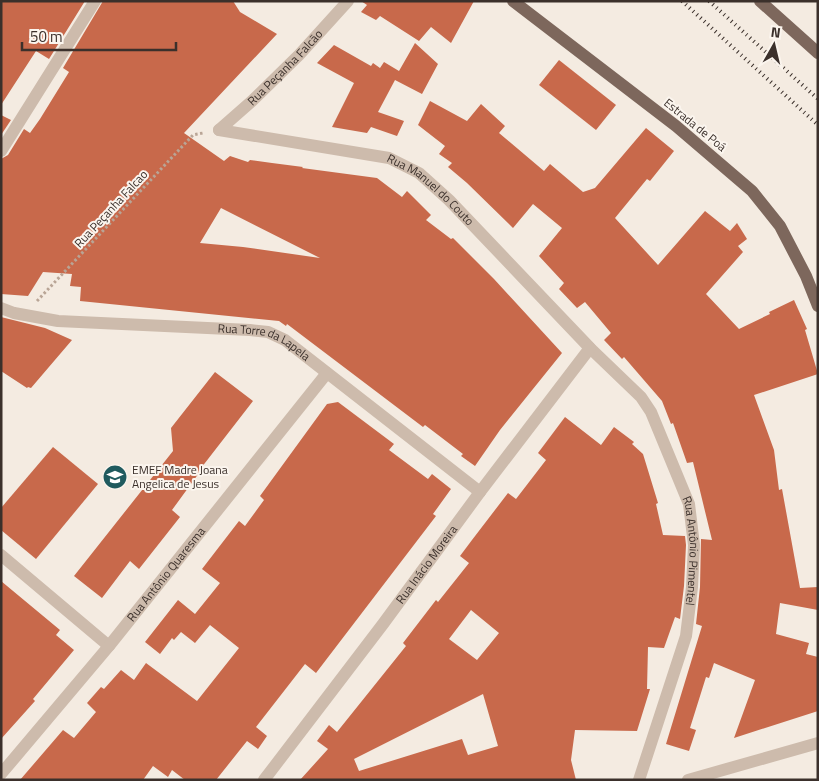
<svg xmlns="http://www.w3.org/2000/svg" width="819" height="781" viewBox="0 0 819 781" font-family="'Titillium Web',sans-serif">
	<rect width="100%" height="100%" fill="#f4ebe1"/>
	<!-- building -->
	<g fill="#c8694b" fill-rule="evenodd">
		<path d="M1,1h84l-36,58 -13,-8 -35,54z"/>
		<path d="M103,1h130l7,11 37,22 -93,99 40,28 6,-5 18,6 2,-2 22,3 31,4 -1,1 75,10 25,19 5,-6 24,24 -5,5 25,19 2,-1 41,41 68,74 -62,77 -25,36 -14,-10 2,-2 -38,-29 -2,2 -136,-103 -1,2 -7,-5 -199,-20 1,-14 -11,-1 2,-12 -29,-2 -15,24 -27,-2v-135l7,-4 16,-26 6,4 10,-14 29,-47 -6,-4zM221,208l99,50 -77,-11 -43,-4z"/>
		<path d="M361,1h113l-23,42 -20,-16 -12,14 -39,-25 -4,4 -15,-8 6,-7z"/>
		<path d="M415,43l23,21 -16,30 -27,-14 -17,32 26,9 -7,15 -26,-9 -4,6 -35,-6 22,-44 -37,-20 17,-18 37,21 2,-3 7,5 4,-6 15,9z"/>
		<path d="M559,60l57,45 -20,25 -57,-45z"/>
		<path d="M430,101l37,20 14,-17 24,22 -6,7 45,38 6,-7 33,28 12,-4 51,-60 28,23 -24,30 -3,-2 -32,39 43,47 47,-54 25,20 7,-8 10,16 -9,7 5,6 -37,42 33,35 31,-15 -1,-2 25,-12 13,29 -2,1 13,44 -64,21 20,55 5,40 3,-1 18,99 18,-1v23l-38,-7 -4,31 33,9 -3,11 12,3v54l-84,27 21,-58 -41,-17 -5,15 -3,-1 -16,51 6,2 -7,21 -23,-7 36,-118 -6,-2 4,-37 1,-48 11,1 -19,-78 -6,1 -14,-40 -2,1 -9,-23 -38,-44 -2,2 -18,-19 7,-7 -26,-31 -8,6 -18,-19 5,-6 -25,-27 23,-28 -29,-24 -20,24 -46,-45 -19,-16 4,-4 -13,-9 6,-8 -27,-21z"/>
		<path d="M1,115l10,5 -10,15z"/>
		<path d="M1,317l44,11 27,12 -41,48 -3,-1 -1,1 -26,-17z"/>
		<path d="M215,372l38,29 -55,71 1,1 -27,37 8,7 -41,52 -9,-8 -28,37 -28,-22 99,-125 -2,-23z"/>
		<path d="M338,402l56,42 -5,6 39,29 4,-5 19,15 -18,25 3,2 -120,157 -11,-9 -49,63 11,9 -9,13 -11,-8 -31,39h-31l-13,-10 -4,7 -15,-11 -10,14h-123l43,-50 11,8 22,-26 -9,-9 14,-16 3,2 17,-19 13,10 12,-17 51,38 42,-53 -29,-23 -15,18 -14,-11 -7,8 -2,-2 -12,16 -15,-12 33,-42 17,14 25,-31 -18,-14 37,-48 6,5 19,-26 -4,-4 67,-92z"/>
		<path d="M565,417l36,28 13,-18 20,15 -2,2 11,10 15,49 -2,1 7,31 22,1 1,9 -2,41 -4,33 -5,-2 -11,31 -16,-1 -1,42h3l-13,42 -62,-1 -4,30 5,20h-276l28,-31 -11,-8 12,-16 8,7 69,-86 -3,-3 33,-43 2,2 31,-39 -9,-7 12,-16 36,-47 8,6 30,-39 -8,-7zM471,610l28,23 -22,27 -28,-21zM483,694l15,52 -30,9 -6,-16 -103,32 -5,-12z"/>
		<path d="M53,447l45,37 -62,75 -35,-29v-22z"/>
		<path d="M1,581l59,49 -4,5 18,15 -41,49 2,2 -34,38z"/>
	</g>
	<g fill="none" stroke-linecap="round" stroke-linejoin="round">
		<!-- path -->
		<path stroke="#b9a596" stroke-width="3" stroke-dasharray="2.5 2.5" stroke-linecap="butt" d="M37,301l156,-166 10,-2"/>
		<!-- minor -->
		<g stroke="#cdbbac" stroke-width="12">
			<path id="s1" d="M219,130l170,28 30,15 30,27 141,148 51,49 10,15 38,92 5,41 -2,42 -6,49 -47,144"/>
			<path id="s2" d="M219,130l33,-29 47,-46 49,-54"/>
			<path d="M1,151l94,-150"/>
			<path id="s3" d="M1,308l13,5 44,8 192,9 18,2 17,8 195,152"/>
			<path d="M1,555l108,91"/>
			<path id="s4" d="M1,774l108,-128 218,-273"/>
			<path id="s5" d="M264,780l119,-156 97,-132 110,-144"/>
			<path d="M688,780l130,-37"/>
		</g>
		<!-- major -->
		<g stroke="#7d675c" stroke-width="12">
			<path d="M513,1l163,125 76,65 28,35 26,50 12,30"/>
			<path d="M760,1l58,52"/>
		</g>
		<!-- rail -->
		<g stroke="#3b302b" stroke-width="4" stroke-dasharray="1 4" stroke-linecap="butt">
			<path d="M682,1l136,124"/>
			<path d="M709,1l109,98"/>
		</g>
	</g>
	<!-- icons -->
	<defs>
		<symbol id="school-disc" viewBox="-11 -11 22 22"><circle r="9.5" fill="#1f5a5e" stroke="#fbf5ee"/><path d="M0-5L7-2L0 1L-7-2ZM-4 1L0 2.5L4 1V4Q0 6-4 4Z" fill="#fff"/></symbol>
	</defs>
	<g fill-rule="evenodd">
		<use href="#school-disc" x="101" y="463" width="28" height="28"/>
	</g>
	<g text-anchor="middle" stroke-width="4" stroke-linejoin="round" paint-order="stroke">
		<!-- street labels -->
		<g font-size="12" fill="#3b302b" stroke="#fbf5ee">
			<text dy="4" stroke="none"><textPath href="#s2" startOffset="91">Rua Peçanha Falcão</textPath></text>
			<text transform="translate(695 125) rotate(39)" y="4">Estrada de Poá</text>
			<text dy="4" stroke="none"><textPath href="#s1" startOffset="225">Rua Manuel do Couto</textPath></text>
			<text transform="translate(111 209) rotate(-47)" y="4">Rua Peçanha Falcao</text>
			<text dy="4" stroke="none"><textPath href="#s3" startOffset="268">Rua Torre da Lapela</textPath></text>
			<text dy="4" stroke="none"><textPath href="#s1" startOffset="686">Rua Antônio Pimentel</textPath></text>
			<text dy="4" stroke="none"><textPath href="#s5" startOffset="270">Rua Inácio Moreira</textPath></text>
			<text dy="4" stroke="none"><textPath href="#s4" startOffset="259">Rua Antônio Quaresma</textPath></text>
		</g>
		<!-- poi labels -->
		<g font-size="12" fill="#3b302b" stroke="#fbf5ee" text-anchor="start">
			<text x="132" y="474">EMEF Madre Joana<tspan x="132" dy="14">Angelica de Jesus</tspan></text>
		</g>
	</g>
	<!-- border -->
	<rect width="819" height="781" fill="none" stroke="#3b302b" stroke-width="5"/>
	<!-- north arrow -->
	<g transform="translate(774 45) rotate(8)" stroke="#fbf5ee" stroke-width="4" paint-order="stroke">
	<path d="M0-4L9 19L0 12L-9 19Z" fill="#3b302b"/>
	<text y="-8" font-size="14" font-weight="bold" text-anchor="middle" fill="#3b302b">N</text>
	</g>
	<!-- scale -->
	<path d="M22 42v8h154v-8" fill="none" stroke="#3b302b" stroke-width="2.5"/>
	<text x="30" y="42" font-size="15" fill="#3b302b" stroke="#fbf5ee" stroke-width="4" paint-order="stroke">50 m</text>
</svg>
